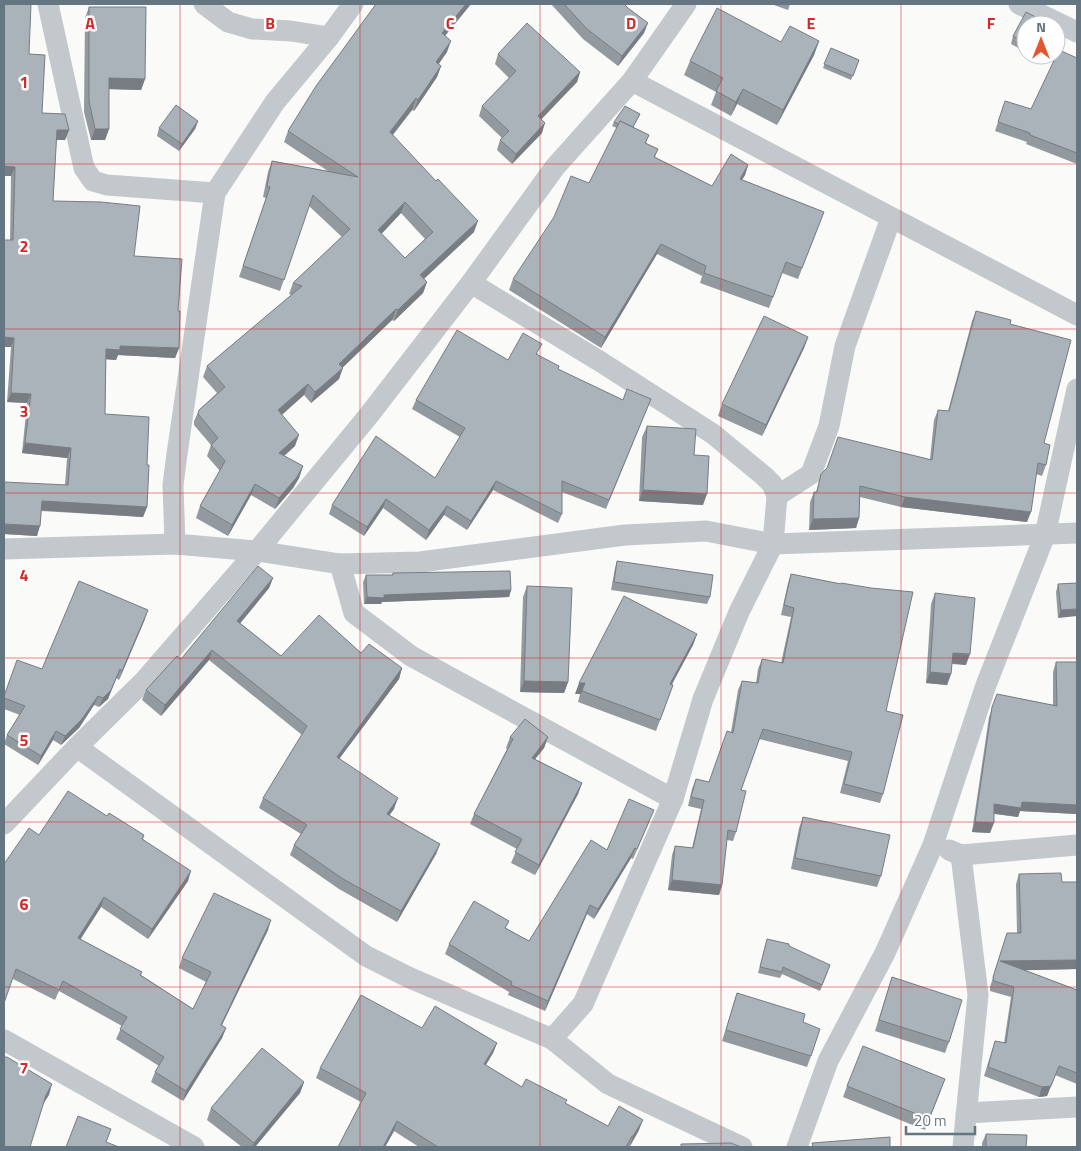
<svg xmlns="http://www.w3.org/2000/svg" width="1081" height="1151" viewBox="0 0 1081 1151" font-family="'Titillium Web',sans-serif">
	<rect width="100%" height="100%" fill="#fafaf8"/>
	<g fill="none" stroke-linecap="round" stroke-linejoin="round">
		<!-- minor -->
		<g stroke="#c3c8cc" stroke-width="21">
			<path d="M48,4l36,164 9,13 14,4 108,8"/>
			<path d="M204,4l24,18 24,7 39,2 38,6"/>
			<path d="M353,4l-24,33 -54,65 -60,91 -38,261 -4,31 2,59 82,7 83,13 80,-2 205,-27 81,-4 67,13 304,-11"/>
			<path d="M1019,4l58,28"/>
			<path d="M632,81l445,234"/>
			<path d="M471,283l130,79 112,72 51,42 8,8 5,12 -4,48 -34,68 -36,87 -30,100 -90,205 -31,35"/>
			<path d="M777,496l34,-22 18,-48 16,-80 46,-128"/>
			<path d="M4,549l171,-5"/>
			<path d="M340,564l14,49 57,43 262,143"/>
			<path d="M77,747l289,209 42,21 144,62 56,45 134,63"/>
			<path d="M4,824l73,-77 68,-67 112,-129 112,-136 102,-132 84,-116 77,-86 54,-77"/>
			<path d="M949,850l12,5 116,-10"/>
			<path d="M961,855l17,140 -15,152"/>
			<path d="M4,1040l190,107"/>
			<path d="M966,1113l111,-6"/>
			<path d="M797,1147l31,-86 57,-108 48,-108 53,-160 59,-150 32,-146"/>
		</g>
	</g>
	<!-- wall -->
	<g fill="#929a9f" fill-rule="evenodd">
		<path d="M4,4l25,50 13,59 27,17 -4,10h-9l-3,61 81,55 44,55 1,37 -4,10 -57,-3 -2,5 -10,-1 -1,55 42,51v42l-4,10 -102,-6 -4,25 -33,-2 61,-49 2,-27 -45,-5 5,-50 -20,-1 4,-55h-7v-107h6l1,-64h-7z"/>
		<path d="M471,4l-26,32 2,16 -9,12 3,2 -4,11 -23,34 -2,-1 -19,25 81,97 -50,47 3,3 -4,11 -29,28 -2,-1 -50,48 -3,11 -28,24 -7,-8 -23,20 14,31 -11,10 19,10 -4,12 -6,10 -18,21 -24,-14 -23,41 -32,-18 4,-12 20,-35 -13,-15 4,-11 -17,-20v-4l5,-11 18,-17 -14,-16 4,-11 85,-71 -3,-1 4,-11 49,-46 -33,-31 -29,85 -41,-14 27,-79 -3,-1 5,-25 4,-11 56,10 -44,-29 4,-11zM401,213l24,26 -20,19 -24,-24z"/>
		<path d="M551,4h73l20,29 -26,33 -35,-27z"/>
		<path d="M771,4h19l-2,6z"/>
		<path d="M89,7l56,72 -4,11 -32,-1v40l-4,11h-14l-7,-28 1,-94z"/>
		<path d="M1026,25v27l-15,-8 2,-8z"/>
		<path d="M819,41l-5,14 -37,70 -40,-21 -6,12 -20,-11 5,-13 -32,-17 6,-14 91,-19z"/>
		<path d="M831,48l28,12 -8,20 -28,-12z"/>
		<path d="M498,54l82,18 -3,10 -36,37 1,14 -30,31 -15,-14 3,-10 2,-2 -23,-22 3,-10 27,-28 -14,-14z"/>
		<path d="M1033,55h11l-2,5z"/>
		<path d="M1077,58v106l-51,-20 1,-2 -32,-11 10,-30 26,8z"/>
		<path d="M640,114l-7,13 16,8 -3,8 12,6 -3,8 57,29 36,-21 -3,10 -3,5 82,32 -26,67 -16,-6 -13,35 -69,-25 2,-7 -45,-22 -56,94 -92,-58 4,-11 76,-96 28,-55 -5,-2 2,-4z"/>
		<path d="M198,121l-3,8 -16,22 -22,-15 2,-8z"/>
		<path d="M976,311l34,13 34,119 2,22 -4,11 -6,-2 -9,48 -126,-15 -41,-10 -1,21 -3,10 -47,2 1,-28 4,-10h2l5,-18 109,-15 4,-39 4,-10 10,1 24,-90z"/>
		<path d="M808,337l-4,11 -42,88 -44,-20 4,-12z"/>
		<path d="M538,353l-1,2 21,15 65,30 28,-1 -45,110 -44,-17v22l-4,9 -65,-33 -26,40 -23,-15 -18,25 -43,-32 -19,28 -35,-22 3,-9 103,-27 25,-41 -48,-28 4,-9 92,-40z"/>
		<path d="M647,426l47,29 9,50 -64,-4 3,-64z"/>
		<path d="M617,561l93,36 -3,7 -96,-14 4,-22z"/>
		<path d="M393,573l118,17 -2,7 -127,5 -1,2h-17l-1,-22 3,-7h26z"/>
		<path d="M791,574l95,137 -3,83 -3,9 -40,-10 8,-32 -89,-22 -18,51 -5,42 -3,9 -6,-1 -5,45 -3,10 -51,-5 4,-35 3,-9 17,2 9,-39 -13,-3 4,-17 4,-10 13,3 22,-50 7,-42 4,-9 14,2 2,-14 4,-10 19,4 10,-46 -10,-2 7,-32z"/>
		<path d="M273,578l-4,10 -29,35 41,33 80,-3 41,15 -3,11 -60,80 55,50 -5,6 51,29 -4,10 -39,68 -58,-33 -49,-34 4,-10 7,-11 -42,-26 4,-10 39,-63 -93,-75 -48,56 -19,-16 4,-10z"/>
		<path d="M1077,583l-19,35 -2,-26 2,-8z"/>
		<path d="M527,586l41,96 -4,11 -44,-1 3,-95z"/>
		<path d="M935,593l31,72 -14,-1 -1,10 -4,11 -21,-2 5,-79z"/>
		<path d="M145,619l-26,61 -3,-2 -8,21 -9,8 -5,-2 -15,23 -18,17 -8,-5 -15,25 -34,-21 3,-9 13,-20 -16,-6v-13l38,-27z"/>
		<path d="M697,634l-4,11 -21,39 1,1 -17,46 -78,-29 2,-8h-5z"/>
		<path d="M1056,662h21v152l-57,-3 -2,6 -24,-3 -4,19 -18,-1 17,-115 8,-23 56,11v-33z"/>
		<path d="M510,737h38l-4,11 -9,11 47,24 -4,11 -43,81 -24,-12 6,-14 -47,-25 4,-10 33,-65 -1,-1z"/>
		<path d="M107,816l37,19 -1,4 45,42 -40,58 -47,-32 -21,32 62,33 -1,3 52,34 13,-27 -27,-14 3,-10 86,-28 -46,95 4,3 -4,10 -39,63 -32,-19 4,-10 4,-6 -43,-27 6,-13 -63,-35 -4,9 -42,-21 26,-144z"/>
		<path d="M803,817l78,59 -4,11 -86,-18 8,-41z"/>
		<path d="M650,820l-17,39 -2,-1 -37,61 -7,-5 -42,97 -37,-16 1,-3 -64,-38 4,-10 57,-16 23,13 78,-91z"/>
		<path d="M1019,874l43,8 15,87 -52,1 52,20v94l-22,-9 -8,21 -8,1 -55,-21 8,-26 3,-9 9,2 7,-46 -21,-6v-4l17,-54h10l-1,-49z"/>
		<path d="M767,939l22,7 39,25 -8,20 -38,-17 -2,4 -22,-5z"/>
		<path d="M892,977l57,65 -4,11 -70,-22z"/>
		<path d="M737,993l66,29 8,34 -4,11 -85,-26z"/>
		<path d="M422,1028l75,15 -4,10 -7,12 36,22 43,16 43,23 31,4 -9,16h-2v1h-209l-25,-16 -9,16h-47l23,-45 -45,-24 4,-10z"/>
		<path d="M304,1082l-4,11 -45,54h-13l-35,-27 4,-12z"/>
		<path d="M847,1086l94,4 -16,40 -82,-33z"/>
		<path d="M986,1134l40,13h-44v-4z"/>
	</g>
	<!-- shaded-wall -->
	<g fill="#777d82">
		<path d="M466,4h5l-33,40 4,-11z"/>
		<path d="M648,23l-4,10 -26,33 4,-10z"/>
		<path d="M451,41l-4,11 -15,22 4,-12z"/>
		<path d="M819,41l-5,14 -37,70 6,-15z"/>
		<path d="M441,66l-4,11 -23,34 4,-11z"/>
		<path d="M580,72l-3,10 -42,44 3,-10z"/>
		<path d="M109,78l36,1 -4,11 -36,-1z"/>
		<path d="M743,89l-6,15 -6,12 5,-14z"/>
		<path d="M416,98l-4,12 -26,33 4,-11z"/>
		<path d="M198,121l-3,8 -16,22 3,-7z"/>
		<path d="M545,123l-3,10 -30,31 4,-10z"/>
		<path d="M95,129h14l-4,11h-14z"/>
		<path d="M57,130h12l-4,10h-12z"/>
		<path d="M748,165l-3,10 -9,14 4,-10z"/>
		<path d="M4,166l11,1 -4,9h-7z"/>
		<path d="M405,202l-4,11 -27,29 4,-12z"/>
		<path d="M478,221l-4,11 -58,54 4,-11z"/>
		<path d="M661,244l-4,10 -56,94 4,-11z"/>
		<path d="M427,282l-4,11 -29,28 4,-11z"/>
		<path d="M396,309l-4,11 -57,55 4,-11z"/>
		<path d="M4,337l10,1 -3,9h-7z"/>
		<path d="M808,337l-4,11 -42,88 4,-11z"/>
		<path d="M120,346l59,2 -4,10 -57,-3 -2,5 -14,-1 4,-10z"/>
		<path d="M343,368l-4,11 -28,24 4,-11z"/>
		<path d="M308,384l-4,11 -30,27 4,-12z"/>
		<path d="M11,393l20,1 -4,9 -20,-1z"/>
		<path d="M299,435l-4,11 -20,18 4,-11z"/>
		<path d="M25,443l46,5 -4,10 -45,-5z"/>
		<path d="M303,466l-4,12 -6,10 -18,21 4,-11z"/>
		<path d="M496,481l-3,9 -26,40 4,-9z"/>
		<path d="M255,484l-4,11 -23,41 4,-11z"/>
		<path d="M643,490l64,4 -4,11 -64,-4z"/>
		<path d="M905,497l126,15 -4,10 -126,-15z"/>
		<path d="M386,499l-3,9 -19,28 3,-9z"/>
		<path d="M42,501l105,6 -4,10 -105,-7z"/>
		<path d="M447,506l-3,9 -18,25 3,-10z"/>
		<path d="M859,518l-3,10 -47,2 4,-11z"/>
		<path d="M4,524l36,2 -3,10 -33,-2z"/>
		<path d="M273,578l-4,10 -35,43 3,-10z"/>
		<path d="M511,590l-2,7 -127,5 -1,2h-17l3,-7 17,-2z"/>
		<path d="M1077,609v7l-19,2 3,-8z"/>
		<path d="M148,610l-3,9 -26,61 3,-9z"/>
		<path d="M697,634l-4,11 -27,50 4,-11z"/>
		<path d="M212,650l-3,10 -48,56 4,-11z"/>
		<path d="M953,653l17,1 -4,11 -17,-2z"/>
		<path d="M402,668l-3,11 -66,88 4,-10z"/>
		<path d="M120,669l-12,30 -9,8 4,-9z"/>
		<path d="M930,672l21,2 -4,11 -21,-2z"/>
		<path d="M524,681l44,1 -4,11 -44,-1z"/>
		<path d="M579,683h6l-4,11h-6z"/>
		<path d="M98,696l-4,9 -15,23 -18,17 4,-9z"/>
		<path d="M56,731l-3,9 -15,25 3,-9z"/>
		<path d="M548,737l-4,11 -16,20 4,-10z"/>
		<path d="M582,783l-4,11 -43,81 4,-10z"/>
		<path d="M398,798l-4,11 -11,15 4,-10z"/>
		<path d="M1022,802l55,3v9l-57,-3 -2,6 -27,-4 3,-9z"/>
		<path d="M975,822l19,1 -4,10 -18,-1z"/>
		<path d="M440,844l-4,10 -39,68 4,-11z"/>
		<path d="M635,848l-4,10 -37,61 4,-10z"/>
		<path d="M191,871l-3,10 -40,58 4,-10z"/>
		<path d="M672,880l50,5 -3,10 -51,-5z"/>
		<path d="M104,897l-3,10 -26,41 3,-10z"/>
		<path d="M590,905l-3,9 -42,97 3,-10z"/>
		<path d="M271,920l-3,10 -51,105 4,-10z"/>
		<path d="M1077,960v9l-80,2 3,-10z"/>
		<path d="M226,1028l-4,10 -39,63 3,-10z"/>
		<path d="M497,1043l-4,10 -13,21 4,-10z"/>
		<path d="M1059,1066l-12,30 -8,1 3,-10z"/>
		<path d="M304,1082l-4,11 -45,54h-3l2,-4z"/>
		<path d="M52,1084l-3,11 -7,11 4,-11z"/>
		<path d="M643,1120l-4,10 -9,16 3,-10z"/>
		<path d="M397,1121l-3,10 -9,16h-2z"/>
	</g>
	<!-- building -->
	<g fill="#aab3b9" stroke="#777d82" fill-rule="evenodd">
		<path d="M4,4h27l-2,50 16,1 -3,58 23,1 4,16h-12l-4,71 48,1 39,4 -6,50 48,3 -4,52h2l-1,37 -59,-2v4l-14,-1 -1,65 44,3 -2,48h2l-2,42 -105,-6 -2,25 -36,-2v-42l64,3 3,-37 -46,-5 6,-49 -20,-1 3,-55 -10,-1v-97h9l2,-73 -11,-1z"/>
		<path d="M376,4h90l-24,29 9,8 -15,21 5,4 -23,34 -2,-2 -26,34 46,49 2,-2 40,42 -58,54 7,7 -29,28 -2,-1 -57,55 4,4 -28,24 -7,-8 -30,26 21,25 -20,18 24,13 -6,11 -18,21 -24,-14 -23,41 -32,-19 25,-45 -14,-16 7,-7 -20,-24 1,-4 26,-23 -18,-21 95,-80 -9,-3 57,-54 -37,-34 -29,85 -41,-14 27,-79 -3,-1 5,-25 86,16 -70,-46 28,-45 28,-38zM405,202l28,30 -28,26 -27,-28z"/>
		<path d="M564,4h60l4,4 20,15 -26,33 -35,-27z"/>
		<path d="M89,7h57l-1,72 -36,-1v51h-14l-6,-28z"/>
		<path d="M717,8l64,34 9,-16 29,15 -36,69 -40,-21 -7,13 -20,-11 7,-13 -33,-17z"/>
		<path d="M1026,12l25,13h-25v18l-13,-7z"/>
		<path d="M527,23l53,49 -42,44 7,7 -29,31 -16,-14 9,-9 -27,-25 34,-35 -18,-17z"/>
		<path d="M831,48l28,12 -6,16 -29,-12z"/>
		<path d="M1059,50l18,8v95l-47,-18v-2l-32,-11 7,-21 26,8z"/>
		<path d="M176,105l22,16 -16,23 -23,-16z"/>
		<path d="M625,106l15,8 -7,13 -13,-6 -1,3 -5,-2z"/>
		<path d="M620,121l29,14 -4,8 13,6 -4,8 58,29 19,-32 17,11 -8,14 84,33 -22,56 -16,-6 -13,35 -69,-24 2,-7 -45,-22 -56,93 -92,-58 41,-62 17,-41 18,7z"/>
		<path d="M976,311l35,9 -1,4 61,16 -27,103 6,2 -4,20 -8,-2 -7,49 -126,-15 -45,-11 -1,32 -46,1 1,-27h3l4,-18 6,-6 11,-31 94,23 6,-50 11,1z"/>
		<path d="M764,316l44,21 -42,88 -44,-21z"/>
		<path d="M457,330l51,30 15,-27 19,11 -6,10 23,12 -1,3 65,31 4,-11 24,10 -42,101 -47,-19v33l-66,-33 -25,40 -24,-15 -18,24 -43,-31 -19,28 -35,-22 44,-69 59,42 30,-50 -49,-28z"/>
		<path d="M647,426l49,3 -2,26 15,1 -2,38 -64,-4z"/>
		<path d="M617,561l96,14 -3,22 -96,-15z"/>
		<path d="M258,566l15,12 -36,43 44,35 38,-41 42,38 8,-9 33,24 -65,89 61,41 -11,16 53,30 -39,67 -58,-32 -49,-34 13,-20 -44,-27 44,-72 -95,-76 -47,55 -19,-15 31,-34 4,3z"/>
		<path d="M510,571l1,19 -127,5v3l-17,-1 -1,-22h27v-2z"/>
		<path d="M791,574l50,10v-1l30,5 42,4 -27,119 17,4 -20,79 -39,-10 8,-32 -89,-23 -22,61 5,1 -10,41 -8,-2 -6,55 -50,-5 3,-34 18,2 11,-48 -13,-3 5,-18 13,3 18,-51 6,2 9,-52 16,2 4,-24 21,4 11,-55 -10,-3z"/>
		<path d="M79,581l69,29 -26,61 -2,-2 -9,21 -8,8 -5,-2 -16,23 -17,17 -9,-5 -15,25 -34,-21 18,-29 -21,-8v-2l13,-36 25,9z"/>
		<path d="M1077,583v26l-16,1 -3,-26z"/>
		<path d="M527,586l45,2 -4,94 -44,-1z"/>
		<path d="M935,593l40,5 -5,56 -17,-1 -2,21 -21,-2z"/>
		<path d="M624,596l73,38 -27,50 3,1 -13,35 -78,-29 3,-8h-6z"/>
		<path d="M1056,662h21v143l-55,-3 -1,6 -27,-4v19l-19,-1 17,-115 5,-13 60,12z"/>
		<path d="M525,719l23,18 -16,21 50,25 -43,82 -24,-13 7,-13 -48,-25 39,-75 -3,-2z"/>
		<path d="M68,791l39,25 2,-3 35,22 -2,4 49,32 -39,58 -48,-32 -26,41 64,34 -2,3 53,34 18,-37 -29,-14 32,-65 57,27 -50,105 5,3 -40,63 -31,-19 9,-15 -44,-28 7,-12 -64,-36 -4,9 -43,-21 -12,34v-139l25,-36 10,7z"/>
		<path d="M629,799l25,11 -17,39 -2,-1 -37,61 -8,-4 -42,96 -37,-16 1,-3 -63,-38 25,-43 35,20 -4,7 24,13 62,-101 16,10z"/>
		<path d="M803,817l87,18 -9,41 -86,-18z"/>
		<path d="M1061,873l1,9h15v78l-77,1 77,29v83l-18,-7 -8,20 -9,1 -54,-20 7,-26 11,2 8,-56 -20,-6 -1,-4 14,-44h14l-2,-59z"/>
		<path d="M767,939l22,5v2l41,19 -8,20 -39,-18 -1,5 -22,-5z"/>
		<path d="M892,977l70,23 -13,42 -70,-22z"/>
		<path d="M737,993l68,21 -2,8 17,7 -9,27 -85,-26z"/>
		<path d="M361,995l61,33 13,-22 62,37 -13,21 38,23 4,-8 41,21 -2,3 43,23 11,-20 24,14 -10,16h-1l-6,11h-188l-41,-26 -14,26h-45l28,-54 -46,-25z"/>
		<path d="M863,1046l82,33 -16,40 -82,-33z"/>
		<path d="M262,1048l42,34 -50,61 -43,-35z"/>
		<path d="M4,1057h3l45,27 -6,11 -16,52h-26z"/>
		<path d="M78,1116l33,13 -5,13 13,5h-53z"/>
		<path d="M986,1134l41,1 -1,12h-40z"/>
		<path d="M890,1137v10h-77l-1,-4z"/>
		<path d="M731,1143l10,4h-60v-3z"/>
	</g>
	<!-- grid -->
	<path fill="none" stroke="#d62828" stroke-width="1" stroke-opacity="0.55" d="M180,4v1143M360,4v1143M540,4v1143M721,4v1143M901,4v1143M4,164h1073M4,329h1073M4,493h1073M4,658h1073M4,822h1073M4,987h1073"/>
	<g font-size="16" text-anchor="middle" font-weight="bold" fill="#d62828" stroke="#fff" stroke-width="5" stroke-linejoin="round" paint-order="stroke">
		<text x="90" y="29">A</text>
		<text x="270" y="29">B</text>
		<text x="450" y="29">C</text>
		<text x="631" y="29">D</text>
		<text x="811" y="29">E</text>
		<text x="991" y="29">F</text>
		<text x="24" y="88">1</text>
		<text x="24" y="252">2</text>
		<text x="24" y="417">3</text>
		<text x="24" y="581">4</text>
		<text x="24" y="746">5</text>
		<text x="24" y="910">6</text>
		<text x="24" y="1074">7</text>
	</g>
	<!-- border -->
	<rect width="1081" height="1151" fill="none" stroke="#657683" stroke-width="10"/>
	<!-- north arrow -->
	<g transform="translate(1041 40)"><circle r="24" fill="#ffffff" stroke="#c1c8cd"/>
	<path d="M0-4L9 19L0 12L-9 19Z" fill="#e4572e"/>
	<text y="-8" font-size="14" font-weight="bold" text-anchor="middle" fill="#657683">N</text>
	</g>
	<!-- scale -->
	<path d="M906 1126v8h69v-8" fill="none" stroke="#657683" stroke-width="2.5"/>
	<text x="914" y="1126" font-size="15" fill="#657683" stroke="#ffffff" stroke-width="4" paint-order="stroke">20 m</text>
</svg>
